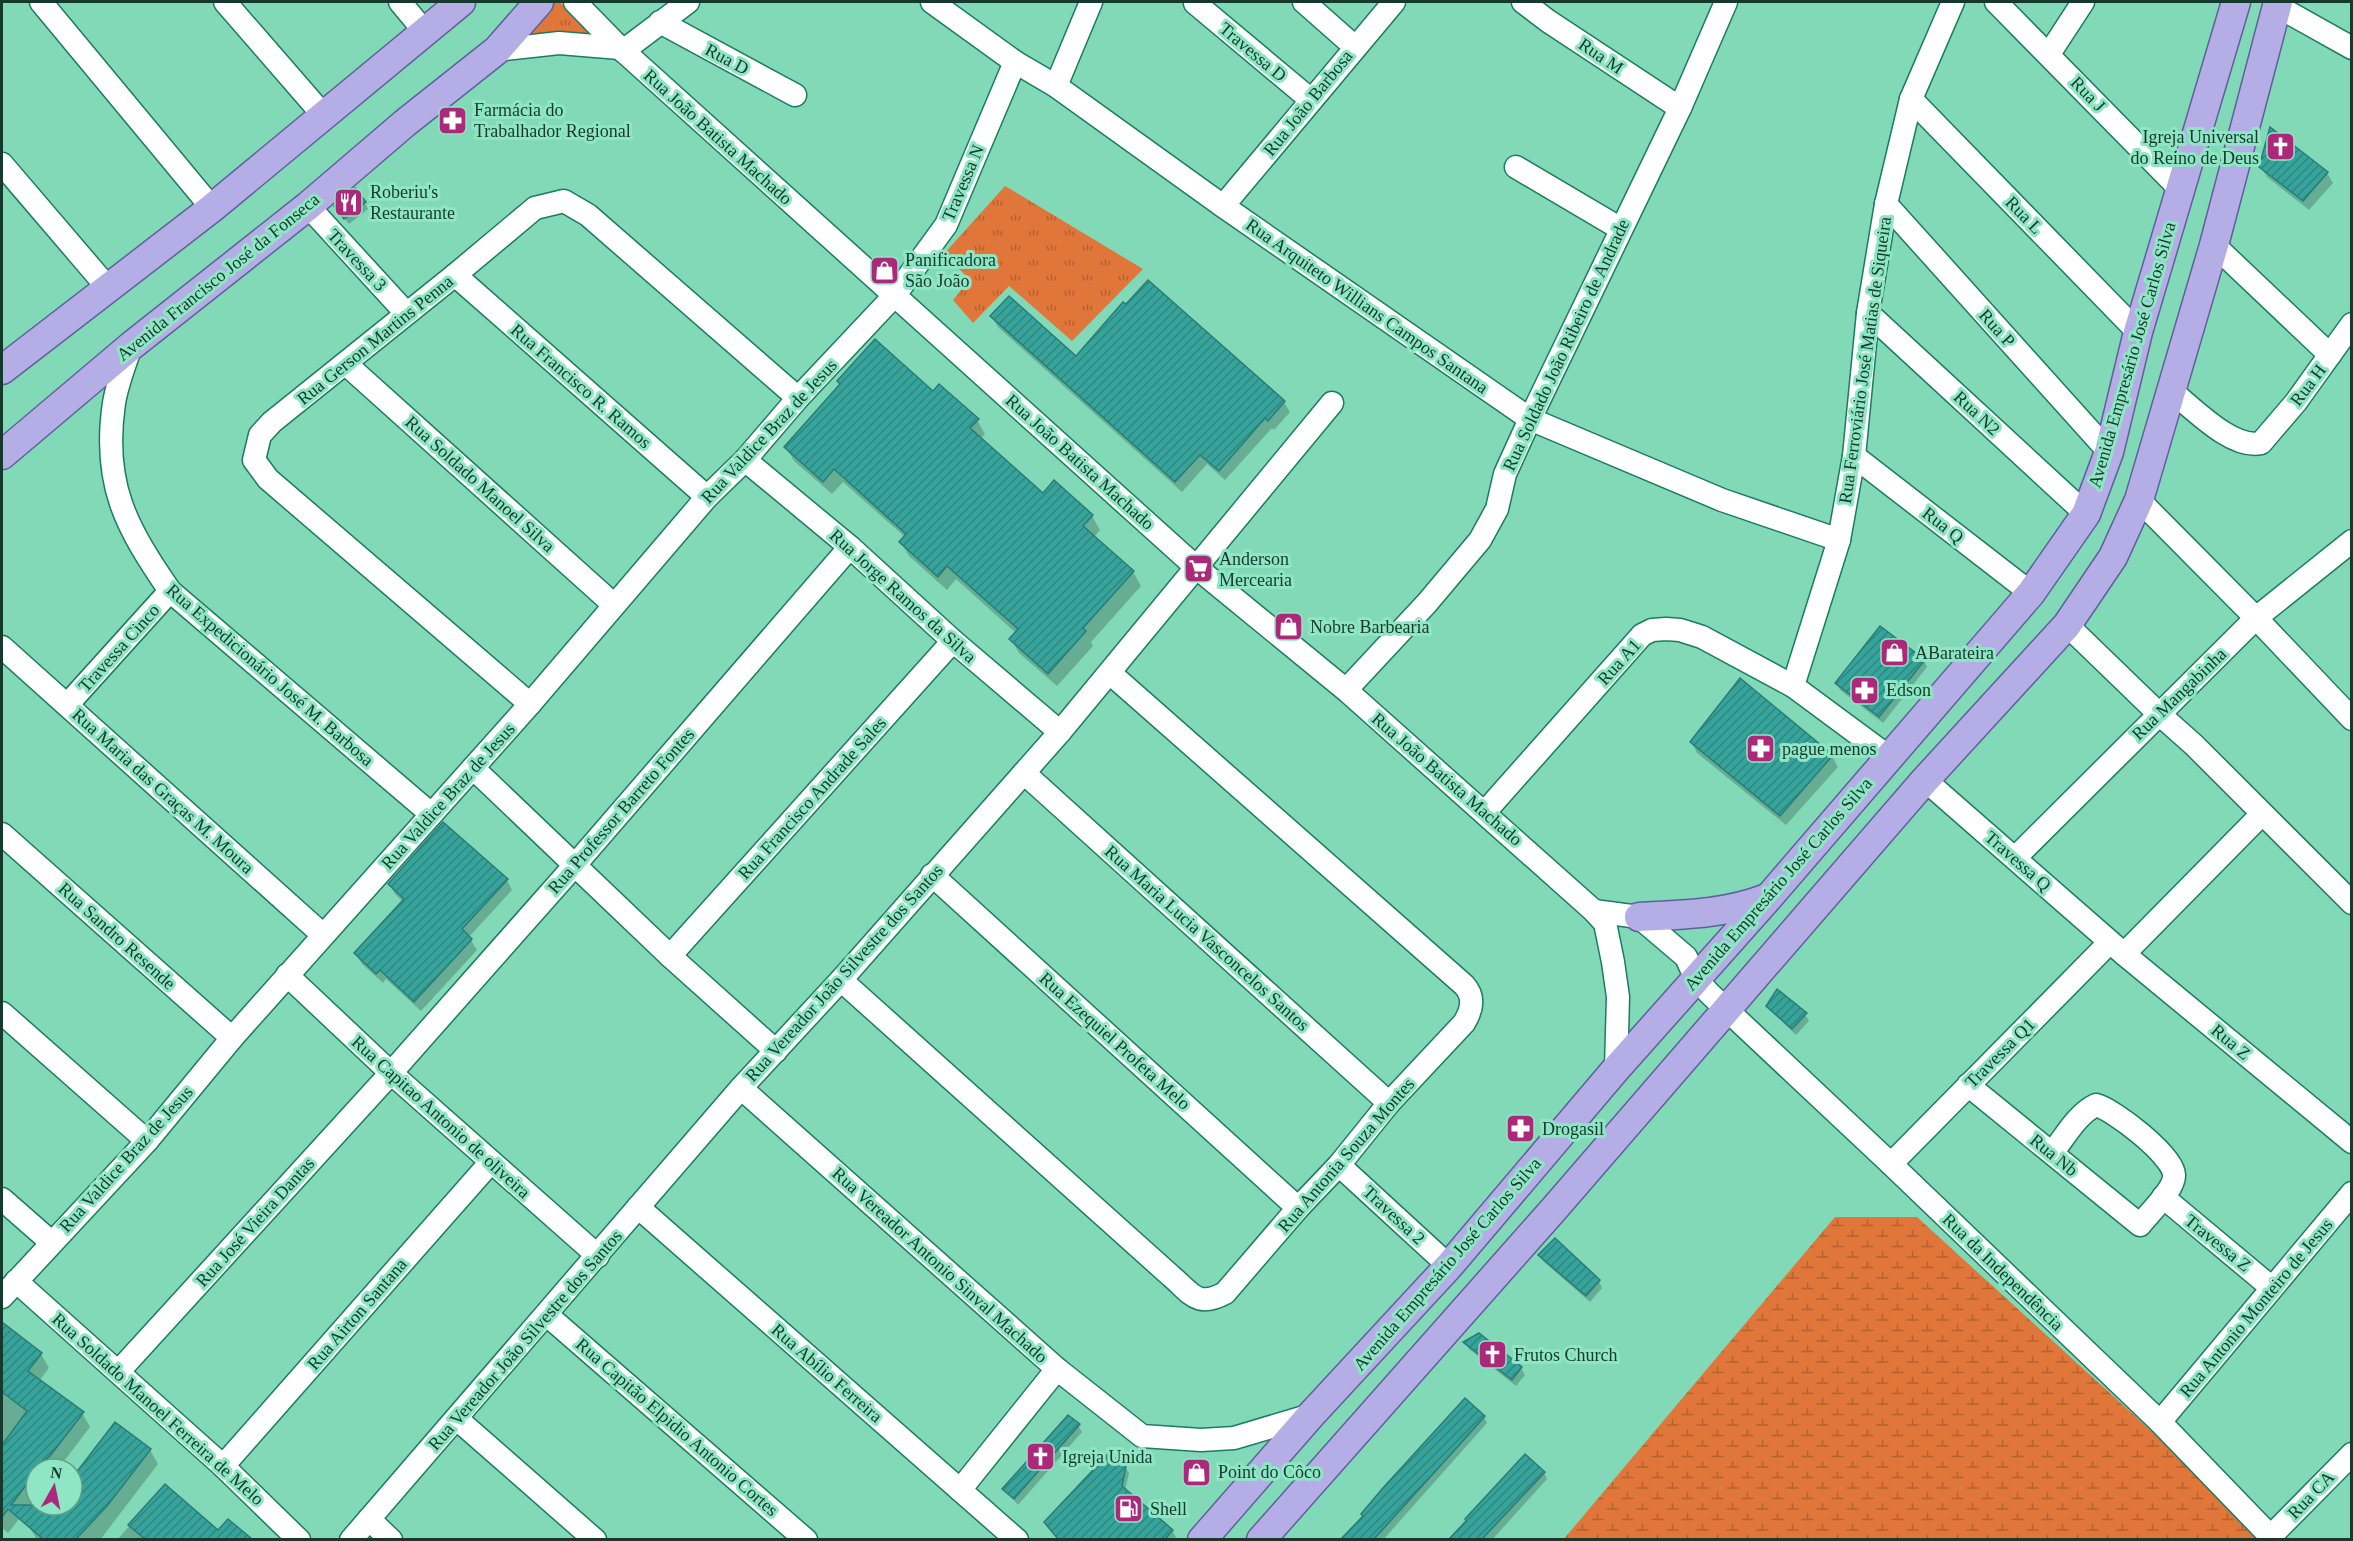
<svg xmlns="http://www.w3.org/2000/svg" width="2353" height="1541" viewBox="0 0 2353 1541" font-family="'Times New Roman',serif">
	<defs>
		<pattern id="grass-tufts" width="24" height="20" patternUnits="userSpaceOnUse" patternTransform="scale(1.5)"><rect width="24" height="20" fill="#e07639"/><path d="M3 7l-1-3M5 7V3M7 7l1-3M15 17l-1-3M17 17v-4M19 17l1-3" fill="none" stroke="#b46230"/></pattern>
		<pattern id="wetland-marsh" width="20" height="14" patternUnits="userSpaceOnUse" patternTransform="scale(1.5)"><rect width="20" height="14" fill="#e07639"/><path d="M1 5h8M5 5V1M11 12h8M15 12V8" fill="none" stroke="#b46230"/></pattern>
		<pattern id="building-hatch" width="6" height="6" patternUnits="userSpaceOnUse" patternTransform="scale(1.5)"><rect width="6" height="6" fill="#37a49c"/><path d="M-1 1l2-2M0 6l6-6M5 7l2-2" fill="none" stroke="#2d8780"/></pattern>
	</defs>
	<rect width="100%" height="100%" fill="#81d9b8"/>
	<!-- grass -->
	<g fill="url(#grass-tufts)">
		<path d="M555,2h4l42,37 -76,-6z"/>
		<path d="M1005,186l138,83 -71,72 -63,-55 -36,37 -20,-23 17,-21 -27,-24z"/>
	</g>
	<!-- wetland -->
	<path fill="url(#wetland-marsh)" d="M1835,1217h82l253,231 86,91 -693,1z"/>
	<!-- shadow -->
	<g fill="#0003">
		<path d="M2261,167l66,6 6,10 -24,27 -42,-33z"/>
		<path d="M364,202l4,7 -19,15 -10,-12z"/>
		<path d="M1148,282l136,120 6,10 -16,18 -2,-2 -47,52 -18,-16 -25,28 -184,-165 -6,-10 84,41z"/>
		<path d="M933,393l44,27 8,14 -5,5 63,56 11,-13 38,34 8,14 -6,7 39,35 8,14 -50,56 2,4 -36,40 -38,-33 -8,-14 5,-6 -60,-54 -9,11 -38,-34 -8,-14 4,-5 -62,-55 -11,12 -38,-33 -8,-14z"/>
		<path d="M1924,661l3,6 -44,56 -43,-33 -3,-7z"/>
		<path d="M1740,680l92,76 6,11 -52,58 -89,-72 -5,-10z"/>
		<path d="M507,880l5,10 -43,47 8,13 -56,61 -35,-32 -3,4 -21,-19 -6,-10 47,-52 -8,-8 -6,-10z"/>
		<path d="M1768,1006l37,8 4,7 -13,14 -24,-23z"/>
		<path d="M1540,1255l59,26 3,7 -12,14 -46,-40z"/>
		<path d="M6,1328l35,26 8,14 -10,13 43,32 8,14 -32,42h-22v28l-28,36 -6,-5v-194z"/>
		<path d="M1478,1335l43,33 4,7 -9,11 -47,-37 -4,-6z"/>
		<path d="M1484,1417l3,6 -104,117h-40l21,-23z"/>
		<path d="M1078,1425l4,7 -64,73 -14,-16z"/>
		<path d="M150,1450l8,14 -58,76h-63l-8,-14 19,-21h24v-24z"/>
		<path d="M1525,1456l19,17 3,6 -55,61h-42z"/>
		<path d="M1125,1467l4,6 -4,17 47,41 4,6 -2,3h-84l-6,-6 1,6h-27l-8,-11z"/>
		<path d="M165,1486l53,46 10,-11 21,19h-132z"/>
	</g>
	<!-- building -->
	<g fill="url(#building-hatch)" stroke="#2a7c76" stroke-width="1.5">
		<path d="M2270,127l58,45 -25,29 -44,-34z"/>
		<path d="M355,188l11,14 -22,17 -10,-13z"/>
		<path d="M1148,280l137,121 -17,20 -3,-3 -46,53 -19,-16 -25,27 -185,-166 19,-20 67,60 47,-54 3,2z"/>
		<path d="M875,339l58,52 6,-7 40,35 -9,9 73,65 11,-13 39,35 -10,11 51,45 -51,57 3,3 -38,43 -39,-35 9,-10 -71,-63 -9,11 -39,-35 7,-8 -72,-65 -11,13 -39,-35 56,-63 -3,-3z"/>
		<path d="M1880,626l45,34 -46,57 -44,-34z"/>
		<path d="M1740,678l93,77 -53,61 -90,-74z"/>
		<path d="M443,822l65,57 -46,50 10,10 -58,63 -34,-32 -4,4 -22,-21 50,-54 -16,-15z"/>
		<path d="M1777,989l30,24 -15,16 -26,-23z"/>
		<path d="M1555,1238l45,42 -14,16 -48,-41z"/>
		<path d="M2,1322l40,31 -14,18 56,41 -34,44 -14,13v3l-25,33h61v-27l43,-56 36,27 -44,57 -31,33h-33l-35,-30 -6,8v-72l25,-34 -25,-19z"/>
		<path d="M1479,1333l43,34 -10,13 -49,-38z"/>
		<path d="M1465,1398l20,18 -24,27 -87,96h-33l22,-23 -2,-2 21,-25z"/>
		<path d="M1068,1415l12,9 -66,75 -12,-10z"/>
		<path d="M1109,1453l17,13 -4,20 51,44 -8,9h-107l-14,-17z"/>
		<path d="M1525,1454l20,18 -63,67h-33l17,-18 -1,-2z"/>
		<path d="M165,1484l53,46 10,-11 24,20h-107l-17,-14z"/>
	</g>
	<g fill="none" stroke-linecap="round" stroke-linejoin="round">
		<defs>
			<g id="minor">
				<path d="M41,2l171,206"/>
				<path d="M225,2l99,114"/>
				<path d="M400,2l25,30"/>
				<path d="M575,2l45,46 577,520 149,122 248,221 11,12 8,39 5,35 -2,72"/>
				<path d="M932,2l83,60 41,24 167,120 307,213 192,81 117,40"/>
				<path d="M1304,2l51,45"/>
				<path d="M1523,2l25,19 132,87"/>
				<path d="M1996,2l183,186"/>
				<path d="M1195,3l116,97"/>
				<path d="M2277,6l75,42"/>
				<path d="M660,22l135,73"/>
				<path d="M497,50l62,-7 61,5"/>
				<path d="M623,51l65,-49"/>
				<path d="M2049,54l34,-52"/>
				<path d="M1056,86l35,-84"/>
				<path d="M1911,99l227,233"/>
				<path d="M2,164l106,124"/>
				<path d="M1516,167l105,62"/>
				<path d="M1886,204l223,248"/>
				<path d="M308,206l98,107"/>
				<path d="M1223,206l171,-204"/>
				<path d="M2214,245l116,110"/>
				<path d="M455,275l252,222"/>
				<path d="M1868,313l218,201"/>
				<path d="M131,346c-6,18 -14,38 -17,57 -12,81 12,124 56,188l261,223"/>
				<path d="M346,364l267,240"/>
				<path d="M2170,390c22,17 62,60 91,53l35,-41 56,-78"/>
				<path d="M1854,456l177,137"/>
				<path d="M745,460l105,87 103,94 107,91"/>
				<path d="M2139,500l117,118 96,101"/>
				<path d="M2067,625l91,88 36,32 158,158"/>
				<path d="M2,647l321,288"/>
				<path d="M1793,686l46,-146 15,-84 14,-143 18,-109 25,-105 42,-97"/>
				<path d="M1346,690l81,-87 53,-63 17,-31 8,-35 25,-55 150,-311 46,-106"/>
				<path d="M530,704l-262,-225 -14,-19 6,-25 12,-13 183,-147 80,-67 29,-7 24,14 210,183"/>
				<path d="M67,705l103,-114"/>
				<path d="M473,768l197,188 106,95"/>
				<path d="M1024,773l365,330"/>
				<path d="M1925,780l199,174 228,188"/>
				<path d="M1485,812l157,-177 10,-5 14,-1 14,1 22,7 91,49 96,71"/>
				<path d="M2,834l230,204"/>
				<path d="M2015,858l241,-240 96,-77"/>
				<path d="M932,875l366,333"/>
				<path d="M1594,911l45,6 47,40 10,22 14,15 181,170 269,258 114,118"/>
				<path d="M2124,954l138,-140"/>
				<path d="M670,956l283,-315"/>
				<path d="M287,975l104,98 207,183"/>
				<path d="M841,980l330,296c21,18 26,32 54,17l73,-85 41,-43 50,-62 75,-80c8,-13 11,-26 0,-38l-354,-312"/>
				<path d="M2,1013l145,128"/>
				<path d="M1968,1085l172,140c9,-12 35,-36 34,-50 0,-19 -61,-66 -78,-70 -19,9 -31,32 -44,48"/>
				<path d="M741,1088l316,281 85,67 59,4 33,-2 77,-23"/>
				<path d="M1891,1164l219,-222"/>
				<path d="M1339,1165l110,101"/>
				<path d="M2163,1197l109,91"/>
				<path d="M2,1199l49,43"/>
				<path d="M638,1207l379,333"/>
				<path d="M16,1281l207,185 76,74"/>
				<path d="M2,1297l145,-156 85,-103 298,-334 177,-207 38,-37 53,-62 97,-103 51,-70 69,-163"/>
				<path d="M547,1315l259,225"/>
				<path d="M119,1371l272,-298 184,-208 275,-318"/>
				<path d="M457,1419l138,121"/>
				<path d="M2160,1422l192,-229"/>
				<path d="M223,1466l267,-303"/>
				<path d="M960,1490l97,-121"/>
				<path d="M369,1519l22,21"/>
				<path d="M2271,1536l81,-82"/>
				<path d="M351,1540l390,-452 100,-108 219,-248 272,-329"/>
			</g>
			<g id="major">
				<path d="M2,370l210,-162 249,-206"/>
				<path d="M2,455l129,-109 177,-140 97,-83 92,-73 42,-48"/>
				<path d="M1639,917c43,-2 88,-3 128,-19"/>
				<path d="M1202,1540l109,-125 138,-149 167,-197 153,-172 262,-304 55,-79 23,-62 29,-120 98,-330"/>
				<path d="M1261,1540l293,-331 371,-429 142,-155 46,-68 26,-57 75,-255 64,-243"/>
			</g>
		</defs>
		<!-- minor casing -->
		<use href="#minor" stroke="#1b7c5f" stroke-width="25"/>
		<!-- major casing -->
		<use href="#major" stroke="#5c6299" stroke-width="31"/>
		<!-- minor -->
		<use href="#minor" stroke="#fff" stroke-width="22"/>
		<!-- major -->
		<use href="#major" stroke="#b5ade5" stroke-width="28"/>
	</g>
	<!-- icons -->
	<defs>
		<symbol id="pharmacy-square" viewBox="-11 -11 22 22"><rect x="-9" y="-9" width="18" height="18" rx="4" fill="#aa2a79" stroke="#8ee6c4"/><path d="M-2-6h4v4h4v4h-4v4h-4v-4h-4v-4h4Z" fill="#fff"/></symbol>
		<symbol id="church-square" viewBox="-11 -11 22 22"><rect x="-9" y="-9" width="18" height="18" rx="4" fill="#aa2a79" stroke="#8ee6c4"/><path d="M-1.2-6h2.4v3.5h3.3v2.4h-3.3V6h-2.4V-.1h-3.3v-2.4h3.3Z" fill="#fff"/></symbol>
		<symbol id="restaurant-square" viewBox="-11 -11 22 22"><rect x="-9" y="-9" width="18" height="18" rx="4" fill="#aa2a79" stroke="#8ee6c4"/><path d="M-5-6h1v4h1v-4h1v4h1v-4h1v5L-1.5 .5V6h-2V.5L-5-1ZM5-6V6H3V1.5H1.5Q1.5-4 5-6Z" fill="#fff"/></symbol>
		<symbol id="shop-square" viewBox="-11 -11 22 22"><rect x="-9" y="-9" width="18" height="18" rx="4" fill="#aa2a79" stroke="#8ee6c4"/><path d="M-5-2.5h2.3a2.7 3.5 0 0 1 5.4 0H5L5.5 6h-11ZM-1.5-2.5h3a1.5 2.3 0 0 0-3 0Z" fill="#fff"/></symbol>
		<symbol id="supermarket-square" viewBox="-11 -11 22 22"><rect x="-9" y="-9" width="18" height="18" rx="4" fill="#aa2a79" stroke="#8ee6c4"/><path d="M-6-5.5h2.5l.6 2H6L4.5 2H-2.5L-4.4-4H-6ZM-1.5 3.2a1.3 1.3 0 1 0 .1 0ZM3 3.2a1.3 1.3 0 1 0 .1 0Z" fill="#fff"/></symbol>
		<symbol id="fuel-square" viewBox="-11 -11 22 22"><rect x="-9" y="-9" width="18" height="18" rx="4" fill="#aa2a79" stroke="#8ee6c4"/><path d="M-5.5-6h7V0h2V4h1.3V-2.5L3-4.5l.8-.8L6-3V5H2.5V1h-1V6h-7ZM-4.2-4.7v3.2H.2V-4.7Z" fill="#fff"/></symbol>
	</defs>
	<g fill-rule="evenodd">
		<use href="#pharmacy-square" x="436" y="104" width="33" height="33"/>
		<use href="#church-square" x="2264" y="130" width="33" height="33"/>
		<use href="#restaurant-square" x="332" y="186" width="33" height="33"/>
		<use href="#shop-square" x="868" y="254" width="33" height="33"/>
		<use href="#supermarket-square" x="1182" y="552" width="33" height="33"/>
		<use href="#shop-square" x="1272" y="610" width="33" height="33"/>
		<use href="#shop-square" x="1878" y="636" width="33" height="33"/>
		<use href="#pharmacy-square" x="1848" y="674" width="33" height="33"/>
		<use href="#pharmacy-square" x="1744" y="732" width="33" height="33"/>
		<use href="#pharmacy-square" x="1504" y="1112" width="33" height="33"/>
		<use href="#church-square" x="1476" y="1338" width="33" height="33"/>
		<use href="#church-square" x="1024" y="1440" width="33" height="33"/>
		<use href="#shop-square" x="1180" y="1456" width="33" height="33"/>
		<use href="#fuel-square" x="1112" y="1492" width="33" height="33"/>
	</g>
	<g text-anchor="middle" stroke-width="6" stroke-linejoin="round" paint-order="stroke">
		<!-- street labels -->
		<g font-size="18" fill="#153a2d" stroke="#8ee6c4">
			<text transform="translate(1253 52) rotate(40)" y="6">Travessa D</text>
			<text transform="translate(1601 56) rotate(34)" y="6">Rua M</text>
			<text transform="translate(727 59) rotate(28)" y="6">Rua D</text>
			<text transform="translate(2088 94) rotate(46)" y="6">Rua J</text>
			<text transform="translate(1308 103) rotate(-51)" y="6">Rua João Barbosa</text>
			<text transform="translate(718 137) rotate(42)" y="6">Rua João Batista Machado</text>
			<text transform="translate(963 183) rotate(-67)" y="6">Travessa N</text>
			<text transform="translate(2024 215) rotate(46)" y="6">Rua L</text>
			<text transform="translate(357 260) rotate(47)" y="6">Travessa 3</text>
			<text transform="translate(218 277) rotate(-39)" y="6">Avenida Francisco José da Fonseca</text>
			<text transform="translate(1367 306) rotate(35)" y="6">Rua Arquiteto Willians Campos Santana</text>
			<text transform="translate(1997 328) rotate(48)" y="6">Rua P</text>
			<text transform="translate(375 340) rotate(-39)" y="6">Rua Gerson Martins Penna</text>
			<text transform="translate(1566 345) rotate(-65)" y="6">Rua Soldado João Ribeiro de Andrade</text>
			<text transform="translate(2132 355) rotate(-74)" y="6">Avenida Empresário José Carlos Silva</text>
			<text transform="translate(1865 360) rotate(-82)" y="6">Rua Ferroviário José Matias de Siqueira</text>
			<text transform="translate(2308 385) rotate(-53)" y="6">Rua H</text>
			<text transform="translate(581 386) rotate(41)" y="6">Rua Francisco R. Ramos</text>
			<text transform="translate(1977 413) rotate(43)" y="6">Rua N2</text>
			<text transform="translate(769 431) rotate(-47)" y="6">Rua Valdice Braz de Jesus</text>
			<text transform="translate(1080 462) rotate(42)" y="6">Rua João Batista Machado</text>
			<text transform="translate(480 484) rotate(42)" y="6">Rua Soldado Manoel Silva</text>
			<text transform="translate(1943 525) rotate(38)" y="6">Rua Q</text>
			<text transform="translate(903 596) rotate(42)" y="6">Rua Jorge Ramos da Silva</text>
			<text transform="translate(119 648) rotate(-48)" y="6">Travessa Cinco</text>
			<text transform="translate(1619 662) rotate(-48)" y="6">Rua A1</text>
			<text transform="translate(270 675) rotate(41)" y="6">Rua Expedicionário José M. Barbosa</text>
			<text transform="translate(2179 694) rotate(-44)" y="6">Rua Mangabinha</text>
			<text transform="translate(1447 779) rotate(41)" y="6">Rua João Batista Machado</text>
			<text transform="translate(163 791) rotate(42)" y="6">Rua Maria das Graças M. Moura</text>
			<text transform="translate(448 796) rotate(-48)" y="6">Rua Valdice Braz de Jesus</text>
			<text transform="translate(812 798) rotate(-48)" y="6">Rua Francisco Andrade Sales</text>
			<text transform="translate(621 811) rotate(-49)" y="6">Rua Professor Barreto Fontes</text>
			<text transform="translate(2018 861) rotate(41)" y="6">Travessa Q</text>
			<text transform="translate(1778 884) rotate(-49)" y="6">Avenida Empresário José Carlos Silva</text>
			<text transform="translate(117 936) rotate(42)" y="6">Rua Sandro Resende</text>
			<text transform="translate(1207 938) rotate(42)" y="6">Rua Maria Lucia Vasconcelos Santos</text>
			<text transform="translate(844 973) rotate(-48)" y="6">Rua Vereador João Silvestre dos Santos</text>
			<text transform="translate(1115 1041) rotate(42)" y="6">Rua Ezequiel Profeta Melo</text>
			<text transform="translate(2231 1042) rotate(40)" y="6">Rua Z</text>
			<text transform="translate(2000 1053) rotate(-45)" y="6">Travessa Q1</text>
			<text transform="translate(441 1117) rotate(42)" y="6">Rua Capitao Antonio de oliveira</text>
			<text transform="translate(1346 1155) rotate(-49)" y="6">Rua Antonia Souza Montes</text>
			<text transform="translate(2054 1155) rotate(39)" y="6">Rua Nb</text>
			<text transform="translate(126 1159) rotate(-48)" y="6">Rua Valdice Braz de Jesus</text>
			<text transform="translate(1394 1215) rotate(43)" y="6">Travessa 2</text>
			<text transform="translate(255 1222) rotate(-48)" y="6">Rua José Vieira Dantas</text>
			<text transform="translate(2218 1243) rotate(39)" y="6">Travessa Z</text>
			<text transform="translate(1447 1264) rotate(-49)" y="6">Avenida Empresário José Carlos Silva</text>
			<text transform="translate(940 1265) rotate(42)" y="6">Rua Vereador Antonio Sinval Machado</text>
			<text transform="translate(2003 1272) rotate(44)" y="6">Rua da Independência</text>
			<text transform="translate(2256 1308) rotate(-50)" y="6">Rua Antonio Monteiro de Jesus</text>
			<text transform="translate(357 1314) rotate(-49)" y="6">Rua Airton Santana</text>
			<text transform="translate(525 1340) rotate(-49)" y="6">Rua Vereador João Silvestre dos Santos</text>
			<text transform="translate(827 1373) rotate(41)" y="6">Rua Abílio Ferreira</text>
			<text transform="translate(158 1409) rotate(42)" y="6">Rua Soldado Manoel Ferreira de Melo</text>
			<text transform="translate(677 1427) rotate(41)" y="6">Rua Capitão Elpidio Antonio Cortes</text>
			<text transform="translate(2311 1495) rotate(-46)" y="6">Rua CA</text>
		</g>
		<!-- poi labels -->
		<g font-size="18" fill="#153a2d" stroke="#8ee6c4" text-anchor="start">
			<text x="474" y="116">Farmácia do<tspan x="474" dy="21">Trabalhador Regional</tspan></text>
			<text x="2259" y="143" text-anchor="end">Igreja Universal<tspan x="2259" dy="21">do Reino de Deus</tspan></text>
			<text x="370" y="198">Roberiu's<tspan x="370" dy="21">Restaurante</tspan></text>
			<text x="905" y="266">Panificadora<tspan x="905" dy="21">São João</tspan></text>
			<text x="1219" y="565">Anderson<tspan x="1219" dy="21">Mercearia</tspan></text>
			<text x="1310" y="633">Nobre Barbearia</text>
			<text x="1915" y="659">ABarateira</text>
			<text x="1886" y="696">Edson</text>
			<text x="1782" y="755">pague menos</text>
			<text x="1542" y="1135">Drogasil</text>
			<text x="1514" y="1361">Frutos Church</text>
			<text x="1062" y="1463">Igreja Unida</text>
			<text x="1218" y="1478">Point do Côco</text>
			<text x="1150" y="1515">Shell</text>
		</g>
	</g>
	<!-- border -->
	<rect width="2353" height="1541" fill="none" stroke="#153a2d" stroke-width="6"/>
	<!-- north arrow -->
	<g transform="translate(54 1487) rotate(9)"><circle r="28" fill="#8ee6c4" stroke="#5ea188" stroke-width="1.5"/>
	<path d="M0-4.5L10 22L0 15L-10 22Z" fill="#aa2a79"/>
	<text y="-9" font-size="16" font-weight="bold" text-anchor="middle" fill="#153a2d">N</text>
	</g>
</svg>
